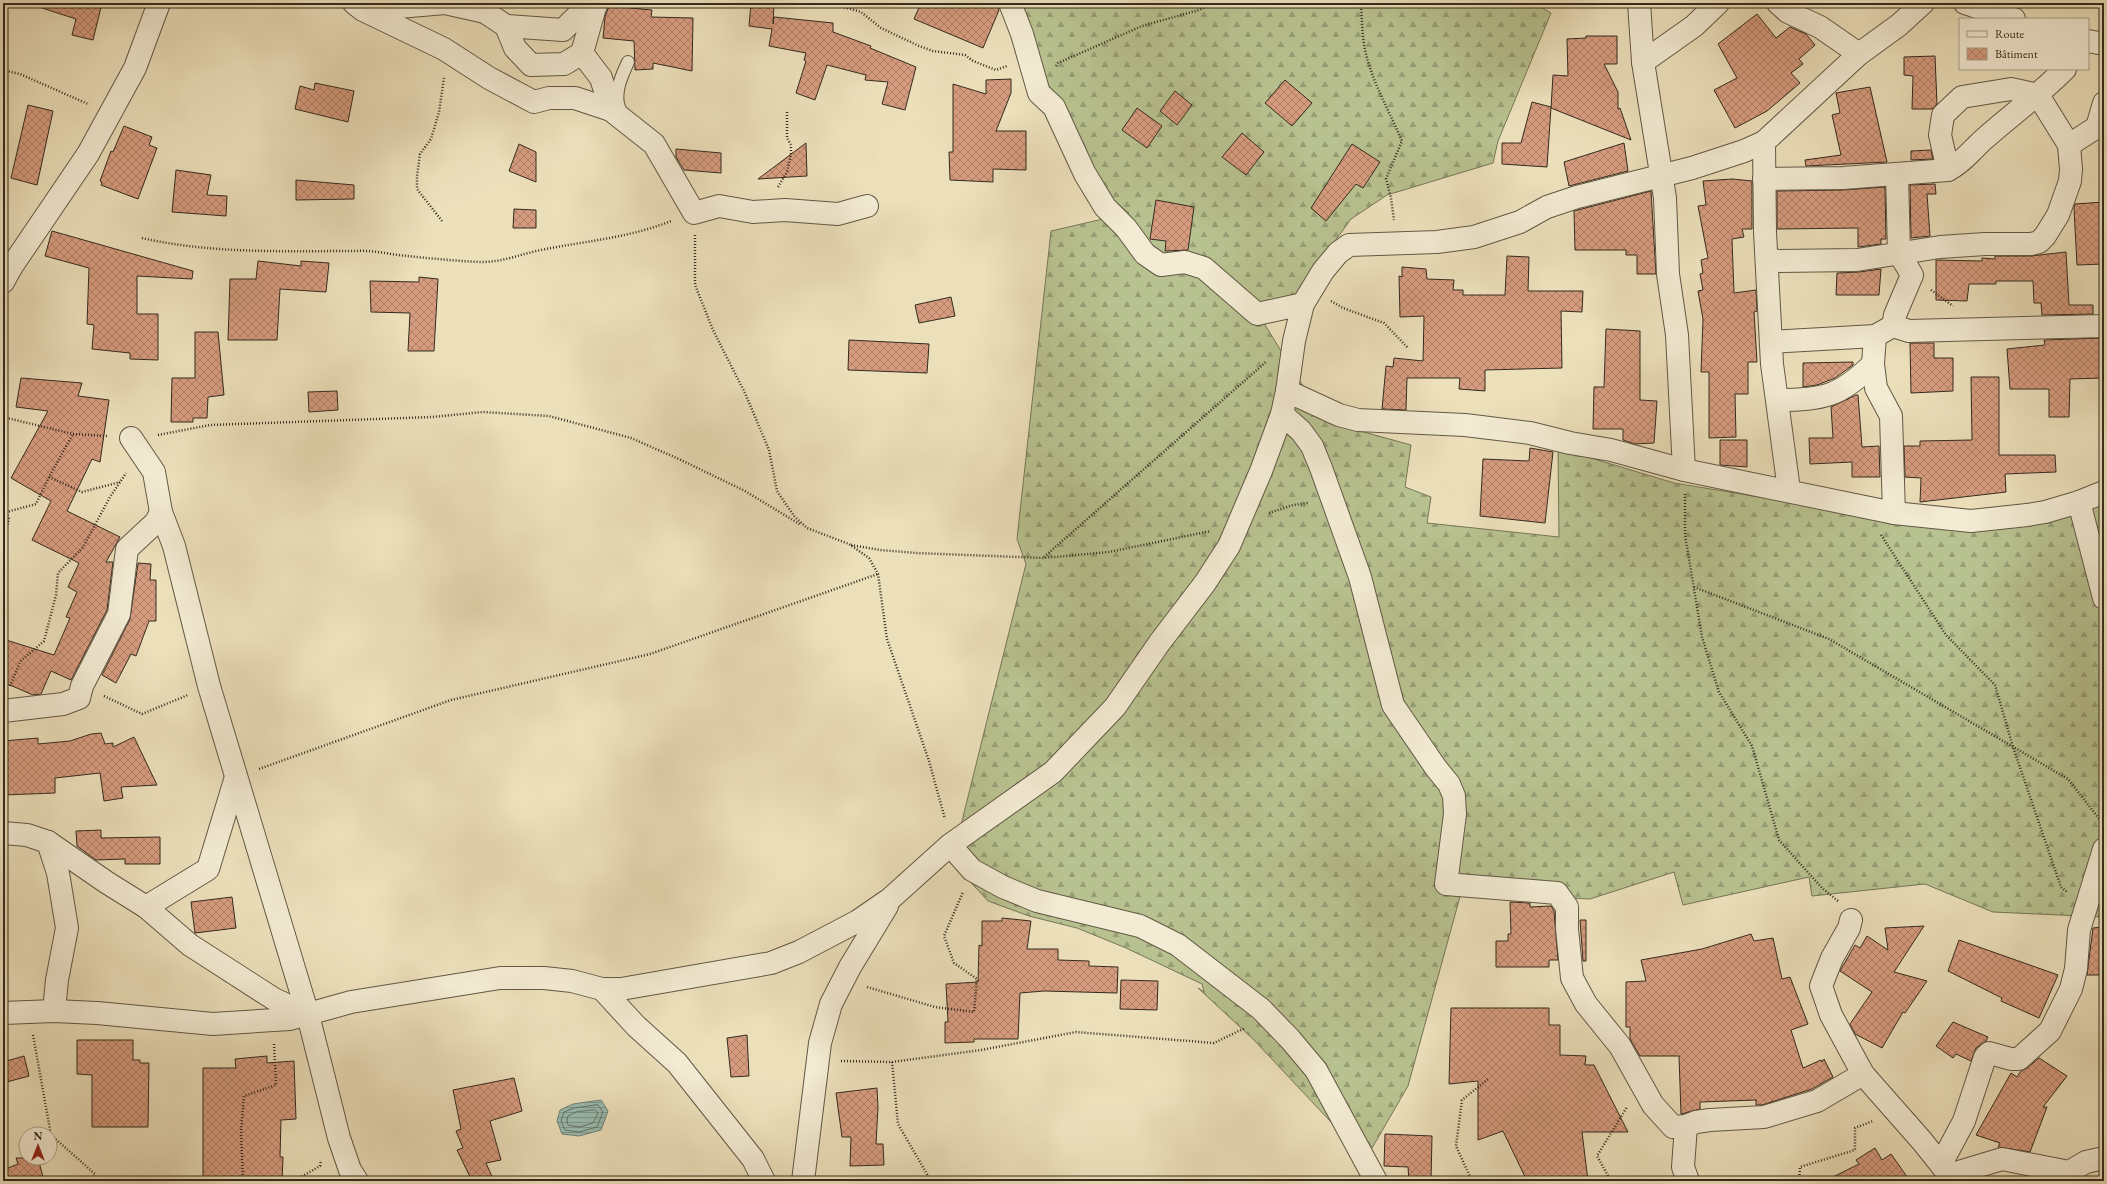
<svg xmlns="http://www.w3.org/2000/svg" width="2107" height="1184" viewBox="0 0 2107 1184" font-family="'EB Garamond',serif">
	<defs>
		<pattern id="forest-firs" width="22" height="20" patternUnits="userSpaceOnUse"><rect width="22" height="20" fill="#b8c290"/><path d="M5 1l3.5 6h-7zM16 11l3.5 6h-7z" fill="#969e75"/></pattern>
		<pattern id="water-rules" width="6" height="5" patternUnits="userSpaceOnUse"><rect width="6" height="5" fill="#99bdb3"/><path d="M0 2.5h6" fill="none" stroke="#7e9a91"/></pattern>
		<pattern id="building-cross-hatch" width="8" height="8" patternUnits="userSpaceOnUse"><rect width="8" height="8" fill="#d79c7f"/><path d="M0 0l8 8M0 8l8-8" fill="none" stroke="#af7f67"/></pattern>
	</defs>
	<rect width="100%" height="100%" fill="#ece0bb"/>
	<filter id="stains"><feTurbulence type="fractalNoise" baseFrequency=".005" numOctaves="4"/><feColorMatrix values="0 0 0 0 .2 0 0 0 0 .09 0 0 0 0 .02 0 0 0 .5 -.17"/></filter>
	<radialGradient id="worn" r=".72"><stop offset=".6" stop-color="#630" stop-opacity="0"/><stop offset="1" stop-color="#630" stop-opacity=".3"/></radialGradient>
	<!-- forest -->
	<path fill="url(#forest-firs)" stroke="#767656" d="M1012,3h522l17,10 -53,128 -5,22 -106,32 -36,24 -51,70 -35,36 51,82 37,22 58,16 -6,42 26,10 -4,26 132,14 -1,-89 116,35 104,17 118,24 208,-29v422l-111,-5 -68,-28 -113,12 -3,-19 -126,28 -9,-33 -84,27 -129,-6 -53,193 -40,69 -23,-18 -91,-97 -56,-52 6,4 -2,-8 -76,-36 -49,-20 -48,-12 -41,-15 -25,-27 -8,-25 71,-285 -9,-25 34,-308 78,-18 -47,-38z"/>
	<!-- water -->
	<path fill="url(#water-rules)" stroke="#718277" d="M601,1100l7,11 -7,19 -22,6 -17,-2 -5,-13 3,-11 13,-6z"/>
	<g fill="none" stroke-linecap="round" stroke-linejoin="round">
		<!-- shore -->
		<g stroke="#667468" stroke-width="1">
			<path d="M598,1105l5,7 -6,15 -18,5 -14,-2 -4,-9 3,-9 10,-4z"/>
			<path d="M595,1110l3,3 -5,10 -14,4 -11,-2 -1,-5 1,-4 8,-4z"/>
		</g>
	</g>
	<!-- building -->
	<g fill="url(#building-cross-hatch)" stroke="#342a1d">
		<path d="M40,3h62l-9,37 -21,-5 4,-16 -37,-12z"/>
		<path d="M751,3h23l-1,21 1,-7 59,6v9l38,14 -1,2 46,19 -11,43 -23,-6 6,-22 -23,-2 1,-5 -39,-10 -12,35 -19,-7 10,-32 -2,-1 2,-7 -37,-7 3,-17 -23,-3z"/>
		<path d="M921,3h69l8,4 1,3 -16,38 -69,-29z"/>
		<path d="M609,6l43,4 -1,7 42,1 -1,53 -39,-8v6l-18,1 -1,-29 -31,-3 2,-21z"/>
		<path d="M1757,14l19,24 14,-11 16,7 9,11 -16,14 4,5 -12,9 9,10 -33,28 -32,17 -21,-38 23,-12 -19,-34z"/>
		<path d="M1586,36h31v28h-13l14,28v17l2,-1 11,32 -80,-32 2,-33 15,1 -1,-37 19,-1z"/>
		<path d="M1935,56l2,48 -4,5h-21l1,-33 -9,-1v-18z"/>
		<path d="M1011,79v14l-15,38h30v39l-33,-1v13l-43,-2 -1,-28h4v-68l33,10v-14z"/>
		<path d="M1285,80l27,23 -20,23 -27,-23z"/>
		<path d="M315,83l39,8 -6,31 -53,-13 5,-23 14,4z"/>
		<path d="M1870,87l17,75 -81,4 -1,-6 36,-5 -9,-40 8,-2 -4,-20z"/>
		<path d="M1175,91l17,14 -15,20 -17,-14z"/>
		<path d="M1532,102l19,5 -4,60 -45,-3v-21h19z"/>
		<path d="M28,105l25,6 -16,74 -26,-7z"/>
		<path d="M1137,108l25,18 -15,22 -25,-18z"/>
		<path d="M124,126l28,11 -3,8 8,3 -19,51 -37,-14 1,-3 -2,-1 11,-30 2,1z"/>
		<path d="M1242,133l22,19 -18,23 -24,-18z"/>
		<path d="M806,143l1,33 -49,3z"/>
		<path d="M1624,143l4,28 -59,15 -5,-24z"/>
		<path d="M519,144l17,8v30l-27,-11z"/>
		<path d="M1352,144l28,18 -17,26 -7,-4 -30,37 -15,-13z"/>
		<path d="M676,149l45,4v20l-37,-3 -8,-13z"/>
		<path d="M1931,150l2,9 -22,1v-9z"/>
		<path d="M176,170l35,5 -4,20 20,1 -1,20 -54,-4z"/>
		<path d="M1732,179l20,2v48h-10l2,8 -12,2 2,54 22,-3 1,21 -3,1 3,50h-9v32h-13l1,43 -27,1v-66h-8l2,-53 -5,-28 5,-1 -3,-16 3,-1 -2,-13 7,-2 -10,-52 8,-1 -3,-24z"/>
		<path d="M296,180l58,5v14l-58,1z"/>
		<path d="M1935,184l1,10h-9l3,42 -19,2 -1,-53z"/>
		<path d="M1885,187l1,52h-5v5l-23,3v-19l-81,1v-38l66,-1z"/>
		<path d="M1651,191l5,83h-19v-19h-11v-5h-51l-1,-39z"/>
		<path d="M1156,200l38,7 -6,43 -23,1 1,-10 -16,-2z"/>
		<path d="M2104,202v62l-27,1 -3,-57 1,-4z"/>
		<path d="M514,209l22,1v18h-23z"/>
		<path d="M52,231l141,40 -1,8 -55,-3v38h21v46l-28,-1v-6l-38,-4 2,-24 -7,-1 2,-56 -44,-12z"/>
		<path d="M2066,252l3,53h24v9l-51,1 -1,-12h-7l-1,-22h-37v3h-27l-2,17 -31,-1v-40l46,1v-3l13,1v-3h36z"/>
		<path d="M1507,256l22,1 -1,34h55l-1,21 -21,-1 1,57 -77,2v21l-26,-2 1,-11h-53l-1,32 -24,-1 4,-43 7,1 1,-9 29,3 1,-45 -24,1 -1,-41 3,1v-10l24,2 1,10 27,1 -1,10h10v5h42z"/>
		<path d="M258,261l43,5v-5l28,2 -3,29 -46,-3 -3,51h-49l2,-61h26z"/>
		<path d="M1881,269l-2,26h-43l1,-22 22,-1z"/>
		<path d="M419,277l19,2 -4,72h-26l2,-38 -39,-1 -1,-31 49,1z"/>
		<path d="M951,297l4,19 -36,7 -4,-18z"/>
		<path d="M1606,329l34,2v69l17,1 -3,42 -19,1 -12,-4v-11h-30l1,-42h10z"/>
		<path d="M195,332h23l6,63 -16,2 -1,21h-14v4h-22l1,-44h23z"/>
		<path d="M2104,338v40l-34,1 -1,38h-20v-28h-39l-3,-40 38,-4 -1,-5z"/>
		<path d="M849,340l80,4 -2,29 -79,-3z"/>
		<path d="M1910,343h24v15h19v33l-42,2z"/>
		<path d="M1853,362v3l-18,13 -18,7 -14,2v-24z"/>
		<path d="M1971,377h28v78h56l1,17 -51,2 1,18 -86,10 1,-24 -16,-1 -1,-31h16v-5l52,-1z"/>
		<path d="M21,378l61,5 -4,13 31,4 -9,62 -8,-3 -25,52 53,26 -14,25h7l-6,48 -36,70 -20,-9 -10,23 -8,1 -30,-13v-43l51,16 16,-37 -4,-1 11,-25 -9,-5 11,-24 -47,-23 19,-39 -40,-23 37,-67 -32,-4z"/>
		<path d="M337,391l1,19 -29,2 -1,-20z"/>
		<path d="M1856,395h2l4,52 17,-1 1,31h-28v-15l-42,2 -1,-26h24l-2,-31z"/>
		<path d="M1720,440h27v27l-27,-2z"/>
		<path d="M1530,448l23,4 -8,71 -65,-7 3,-57 46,2z"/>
		<path d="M138,563l13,1 -1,16h6v41h-7l-13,35 -5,-2 -15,29 -14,-8 28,-56z"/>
		<path d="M101,733l4,11 8,-1v4l21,-10 23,48 -36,2 2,11 -19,3 -4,-28 -45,5v15l-52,2v-54l35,-3v6l32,-3 21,-7z"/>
		<path d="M101,830v8l59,-1v27h-35v-5l-29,1 -19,-14 -1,-15z"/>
		<path d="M232,897l4,31 -41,5 -4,-31z"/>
		<path d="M1510,902l20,1v4l21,-1 3,5 4,49h-9v7h-53v-26h12v-7h3z"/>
		<path d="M1002,918l29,3 -4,28h31v11l31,1v5l29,1 -1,26 -73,-2 -24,2 -2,46h-44v3l-29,1v-21h3l-2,-38 32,-2 1,-37 3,1v-25h20z"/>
		<path d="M1580,920h6v41h-3z"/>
		<path d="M1924,926l-30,46 33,9 -22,32 -2,-1 -21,36 -27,-14 -5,-10 22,-32 -32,-21 15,-26 5,3 7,-12 21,14 -3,-22z"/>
		<path d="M2103,927l1,48h-17l6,-47z"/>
		<path d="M1751,934l3,7 19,-3 9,41 8,-2 18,47 -17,6 12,38 18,-8 1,2 2,-3 9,18 -21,12 -50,16h-6v-5l-56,2v7l-19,5 -2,-58h-39l-10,-17v-12h-4v-45l20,-1 -5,-21 61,-11z"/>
		<path d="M1959,940l99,35 -19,43 -38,-17 1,-3 -54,-27z"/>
		<path d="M1121,980l37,1 -1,29 -37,-1z"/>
		<path d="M1451,1008h98v17h11v30l26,1 -1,9h9l34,67h-46l6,49h-61l-24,-50 -25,9v-59l-29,3z"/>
		<path d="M1953,1022l35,15 -2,4 -10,7 -5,13 -15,-7 -3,4 -17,-12z"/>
		<path d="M747,1035l2,41 -18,1 -4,-39z"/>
		<path d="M77,1040h56v20h7v3h9l-1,64h-56v-52l-15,-1z"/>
		<path d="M24,1056l5,20 -26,7v-21z"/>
		<path d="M267,1056v7l27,-2 2,58 -15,1 -1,37h3l-1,24h-79v-113h33l-1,-9z"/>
		<path d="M2039,1058l28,18 -24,31h4l-17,45 -32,-5 2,-4 -24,-8 35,-62 6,4 4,-6 6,-3z"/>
		<path d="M514,1078l8,33 -32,10 11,39 -15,3 8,18h-22l-15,-31 6,-2 -7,-17 5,-2 -8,-39z"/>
		<path d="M877,1088l1,19 -2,37h7l1,21 -34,1 1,-29h-9l-6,-44z"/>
		<path d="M1385,1134l47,2 -1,45h-22l-1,-14 -24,-1z"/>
		<path d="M1875,1148l7,12 9,-6 19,27h-85l34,-17 -3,-4z"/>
		<path d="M16,1158h22l6,23h-41v-11l15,-6z"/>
	</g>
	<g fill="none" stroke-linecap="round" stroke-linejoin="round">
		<defs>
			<path id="lane" d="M620,110c-7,-15 1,-33 8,-48"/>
			<g id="street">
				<path d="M354,3l9,7 81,39 45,29 45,24 15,-4h26l36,12 43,34 40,69 25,-7 34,6 32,-2 53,4 29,-8"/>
				<path d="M1010,3l12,31 17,59 15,14 31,67 20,33 21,21 19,26 16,11 24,-3 19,6 53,46 46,-10"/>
				<path d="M1639,3l4,59 22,136 3,76 9,61 7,135"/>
				<path d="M1778,3l10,9 32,15 39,27"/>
				<path d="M1965,3l49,16"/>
				<path d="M595,7l-13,46 19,25 10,32"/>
				<path d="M364,10l81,-7 40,9 21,14 9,22 16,17 33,-1 18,-11"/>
				<path d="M506,26l57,4 13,-13 19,-10 2,-4"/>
				<path d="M2088,41l16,3"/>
				<path d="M1643,62l51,-36 24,-23"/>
				<path d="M1764,142l1,90 7,132 17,126"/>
				<path d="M2069,145l28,-18 7,-24"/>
				<path d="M1764,179l79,-1 105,-8c14,-7 23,-19 35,-30 27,-24 56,-45 82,-71"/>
				<path d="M1767,261l90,-1 83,-13 45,-3h46l8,-2 6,-6 13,-21 12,-34 1,-12 -2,-24 -31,-50 -27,-6 -49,8 -19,18 -3,20 8,35"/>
				<path d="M3,282l9,-16 76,-112 47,-86 24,-65"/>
				<path d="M1893,326l2,-11 17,-40 -13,-22 -2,-79"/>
				<path d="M1875,336l-2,28 3,24 15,28 3,97"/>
				<path d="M1771,342l104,-6 18,-10 16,5 195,-5"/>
				<path d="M1287,391l52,24 19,5 107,5 65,8 40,10 41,7 73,20 210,43 77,8 56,-6 18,-3 34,-10 25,-10"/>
				<path d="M1778,400c46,0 62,-4 95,-36"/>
				<path d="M1282,414l19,17 11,15 9,22 39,109 33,128 43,63 13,16 5,12 1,18 -9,70 111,9 10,14v22l5,49 14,26 34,42 33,59 20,22 13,-1 10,-4 14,-2 54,-3 53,-16 46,-27"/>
				<path d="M131,438l23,34 7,40 13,34 35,140 99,329 31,123 11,32 7,11"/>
				<path d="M2079,502l25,96"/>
				<path d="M3,711l60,-7 16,-6 3,-12 37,-72 8,-65 29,-27 5,-10"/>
				<path d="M3,833l24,2 21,7 10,31 9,55 -10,52 -3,31"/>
				<path d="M48,842l58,40 40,25 44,38 84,54 34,16"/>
				<path d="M950,845l22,25 31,17 34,14 103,25 38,19 83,64 29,30 26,31 60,111"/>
				<path d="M146,907l62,-38 28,-92"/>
				<path d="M1851,920l-2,8 -17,30 -11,28 10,29 32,59 59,67 32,40"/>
				<path d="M602,989l34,37 41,37 76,96 11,22"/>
				<path d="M3,1013l51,-2 43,2 116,11 77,-5 61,-17 149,-24h44l28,3 30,8h19l150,-26 28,-11 59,-31 32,-22 60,-54 103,-73 62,-65 45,-65 45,-59 24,-37 32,-75 21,-57 5,-23 7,-50 9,-37 20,-33 15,-18 11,-8 88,-3 37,-5 46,-15 27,-15 30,-10 115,-29 52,-17 20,-9 95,-88 40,-29 24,-22"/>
				<path d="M1686,1126l-3,41 5,14"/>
				<path d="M1941,1164l23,-43 21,-64 4,-4 22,6h8l31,-28 21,-42 5,-20 3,-39 25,-81"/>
				<path d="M1949,1175l53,-16 67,13 17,-10 18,-4"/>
				<path d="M803,1181l17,-138 11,-39 19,-37 37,-61"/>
			</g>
		</defs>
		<!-- lane casing -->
		<use href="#lane" stroke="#625844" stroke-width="14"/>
		<!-- street casing -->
		<use href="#street" stroke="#625844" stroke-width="24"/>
		<!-- path -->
		<g stroke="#342a1d" stroke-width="2.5" stroke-dasharray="1 2" stroke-linecap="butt">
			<path d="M830,3l31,9 20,16 38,18 14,5 32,4 8,6 23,9 11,-4"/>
			<path d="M1361,3c1,18 1,38 6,55 8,29 23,55 35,83l-16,38 5,19 3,22"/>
			<path d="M1056,66l2,-3 84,-37 57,-16 14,-7"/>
			<path d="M3,70l17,4 68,30"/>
			<path d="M778,187l9,-15 4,-18v-9l-4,-7v-28"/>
			<path d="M442,221l-25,-32v-13l3,-22 11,-15 8,-27 5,-34"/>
			<path d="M695,235v50l18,45 32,63 24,57 8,41 17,25 13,12 42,16 20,14 9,16 9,65 42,122 16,58"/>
			<path d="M142,238c70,16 142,13 214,13 13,-1 28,2 42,4 28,3 56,6 84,7 21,0 39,-8 59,-12 44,-9 88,-12 130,-29"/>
			<path d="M1931,290l22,16"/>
			<path d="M1331,301l12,7 41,15 24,25"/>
			<path d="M3,417l70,17 34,2"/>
			<path d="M158,435l52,-10 222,-8 51,-5 66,4 82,22 50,22 64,31 56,34"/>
			<path d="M49,477l33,15 38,-10"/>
			<path d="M1685,494v41l17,102 17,55 33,54 27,94 43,48 16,13"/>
			<path d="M3,504l6,15 -6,22"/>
			<path d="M3,513l33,-9 13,-27 24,-43"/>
			<path d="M1269,513l24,-8 15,-2"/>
			<path d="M1881,535l65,100 49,50 18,62 48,140 6,5"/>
			<path d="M851,545l29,5 36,3 128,5 65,-6 102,-21"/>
			<path d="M1044,557l223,-196"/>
			<path d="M1694,587l135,52 239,140 36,46"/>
			<path d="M10,686l10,-24 24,-21 12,-46 2,-22 25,-26 27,-50 16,-24"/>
			<path d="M104,696l38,18 46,-19"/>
			<path d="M259,769l192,-69 199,-46 228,-80"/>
			<path d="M867,987l68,20 39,5 3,-33 -23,-16 -10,-27 19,-44"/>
			<path d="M33,1035l18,100 44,39 -2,7"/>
			<path d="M841,1061l51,1 89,-12 95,-18 138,11 31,-15"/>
			<path d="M892,1062l6,62 33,57"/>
			<path d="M243,1181l-2,-50 3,-35 32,-11 -2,-42"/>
			<path d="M294,1181l26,-15 1,-6"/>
			<path d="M1472,1181l-16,-35 6,-46 26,-21"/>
			<path d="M1611,1181l-14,-25 30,-49"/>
			<path d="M1799,1181l1,-14 55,-17v-22l18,-7"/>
		</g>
		<!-- lane -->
		<use href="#lane" stroke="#f3ebd3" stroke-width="12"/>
		<!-- street -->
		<use href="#street" stroke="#f3ebd3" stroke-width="22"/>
	</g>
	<!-- margin -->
	<rect width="2107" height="1184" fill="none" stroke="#ece0bb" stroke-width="16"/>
	<rect x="4" y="4" width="2099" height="1176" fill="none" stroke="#342a1d" stroke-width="2"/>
	<rect x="8" y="8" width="2091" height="1168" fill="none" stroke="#342a1d"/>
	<!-- legend -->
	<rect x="1959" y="18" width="130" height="52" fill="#f3ebd3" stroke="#a79e8a"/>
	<rect x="1967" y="31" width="20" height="6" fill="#f3ebd3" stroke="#a79e8a"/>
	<text x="1995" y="38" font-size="12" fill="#342a1d">Route</text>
	<rect x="1967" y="48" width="20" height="12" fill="url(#building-cross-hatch)" stroke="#a79e8a"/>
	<text x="1995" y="58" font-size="12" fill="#342a1d">Bâtiment</text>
	<!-- north arrow -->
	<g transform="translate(38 1146)"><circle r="19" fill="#f3ebd3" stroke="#a79e8a"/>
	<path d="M0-3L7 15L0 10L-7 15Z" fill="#8f2418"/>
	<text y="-6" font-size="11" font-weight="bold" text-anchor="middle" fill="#342a1d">N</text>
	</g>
	<rect width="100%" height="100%" filter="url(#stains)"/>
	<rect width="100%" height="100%" fill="url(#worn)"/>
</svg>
